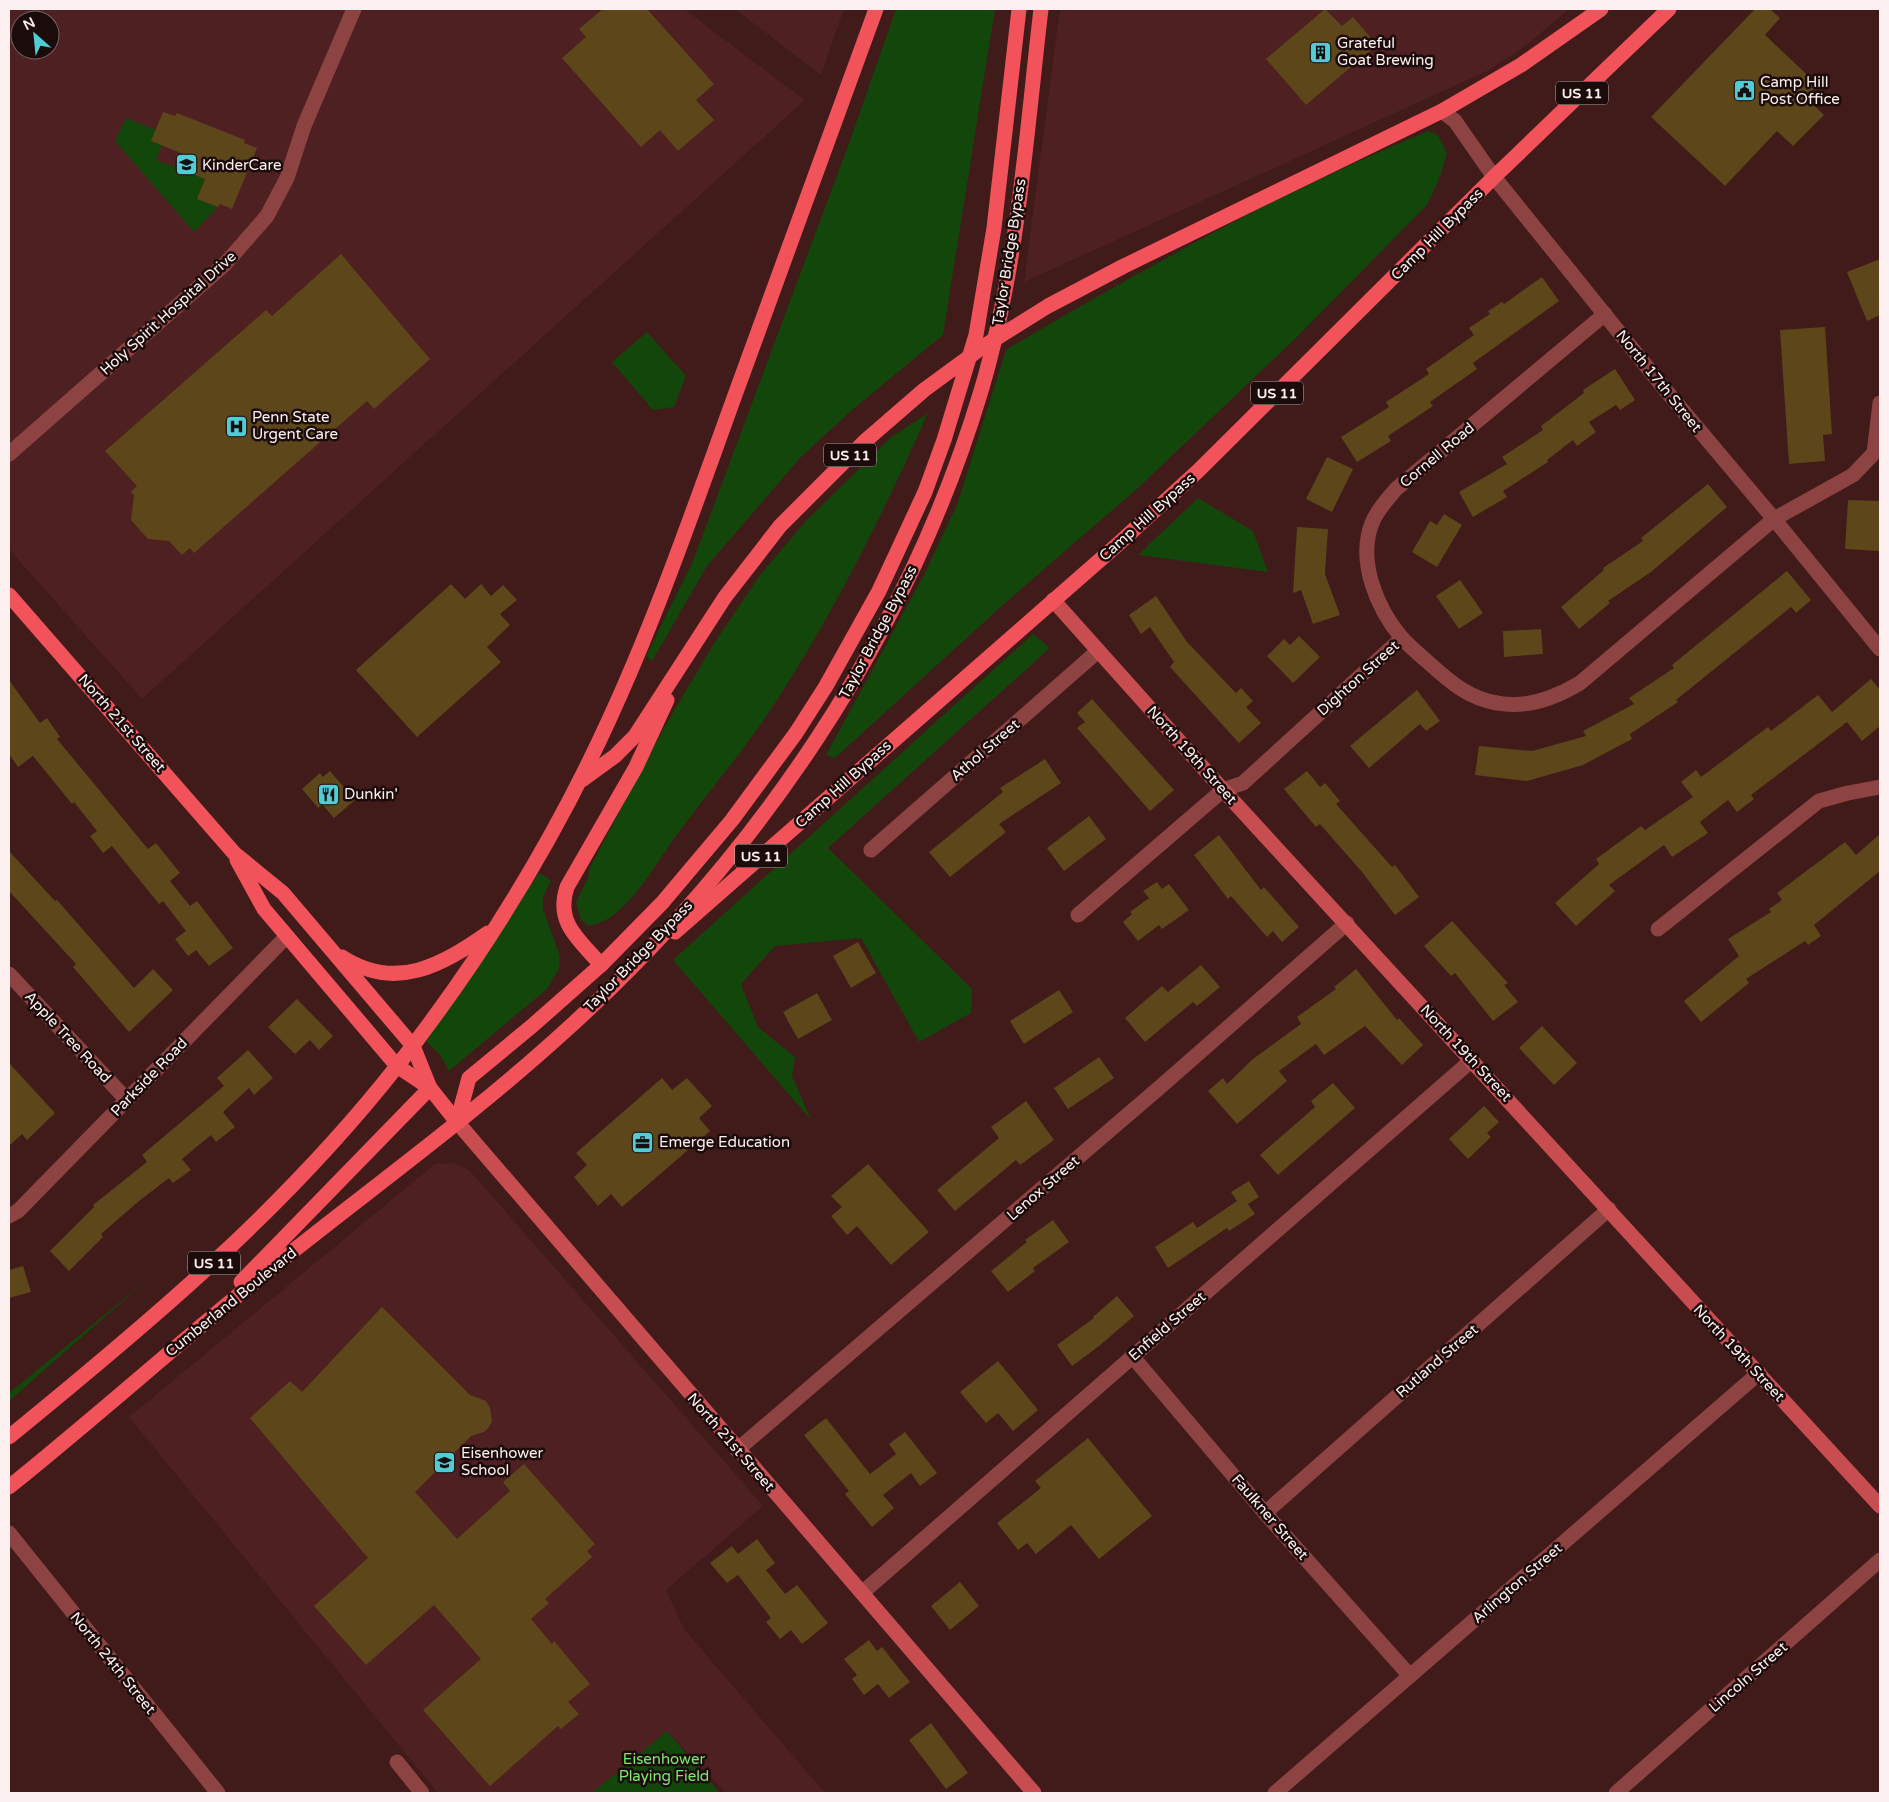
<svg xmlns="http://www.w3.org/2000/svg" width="1889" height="1802" viewBox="0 0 1889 1802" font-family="'Varela Round',sans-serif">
	<rect width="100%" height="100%" fill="#411a1a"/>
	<!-- built -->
	<g fill="#4f2021" fill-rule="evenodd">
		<path d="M9,9h675l121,91 -663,599 -133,-150zM20,20h30v30h-30z"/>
		<path d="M735,9h109l-23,66z"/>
		<path d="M1060,9h509l-45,38 -37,24 -463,211z"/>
		<path d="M453,1163l16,7 294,336 -97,84 18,39 141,164h-99l-59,-62 -75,62h-154l-309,-376 306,-253z"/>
	</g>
	<!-- green -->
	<g fill="#13460a">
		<path d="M896,9h99l-52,326 -91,75 -52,48 -93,108 -55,95 -6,-5 47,-95 155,-415z"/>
		<path d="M126,118l30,12 -4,11 10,4 -6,15 49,19 -7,20 20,8 -24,25 -79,-91z"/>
		<path d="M1428,131l10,4 9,18 -7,24 -13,28 -133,135 -156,148 -134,116 -169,154 -9,-3 100,-184 32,-69 48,-152c136,-81 275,-158 422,-219z"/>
		<path d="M647,332l39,44 -12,31 -21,3 -41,-48z"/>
		<path d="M928,413c-44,99 -92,196 -151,287 -30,47 -68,91 -101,136 -22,29 -49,84 -87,90l-8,-6 -5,-18 12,-24 1,-9 76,-143 48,-81 47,-70 45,-53 85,-84z"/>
		<path d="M1198,498l55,33 15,41 -130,-17z"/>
		<path d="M1033,634l17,14 -222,200 144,141 -1,24 -52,29 -58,-104 -86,8 -34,38 17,43 37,30 -3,19 19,44 -138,-160z"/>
		<path d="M539,873l12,7 -8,17v12l17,47 -1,13 -12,20 -98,82 -9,-16 -14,-14z"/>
		<path d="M148,1279l-139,122v-8z"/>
		<path d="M667,1731l53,62h-128z"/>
	</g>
	<!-- building -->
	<g fill="#5c461a">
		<path d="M603,9h44l67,75 -18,16 18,20 -36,31 -18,-21 -19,17 -79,-89 24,-21 -7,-8z"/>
		<path d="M1325,9l17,17 11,-9 24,28 -71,60 -40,-46z"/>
		<path d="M1755,9h15l10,9 -15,17 53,50 -12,13 18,17 -31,31 -16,-15 -52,55 -74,-69z"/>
		<path d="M163,112l12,4 2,-3 68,27 -1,3 13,5 -25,61 -12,-5 -2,3 -21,-8 8,-20 -25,-10 6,-14 -35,-14z"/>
		<path d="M341,254l89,105 -56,50 -7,-8 -173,152 -4,-5 -8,7 -13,-14 -21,-2 -17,-19 3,-25 -3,-3 6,-6 -32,-35 161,-141 6,6z"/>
		<path d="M1880,259v56l-13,6 -20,-49z"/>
		<path d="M1542,277l17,24 -86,62 4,6 -47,33 3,4 -45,30 3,5 -34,21 -16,-25 48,-30 -3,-5 43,-28 -3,-5 48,-34 -5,-7 21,-14 -2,-3 14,-9 2,2z"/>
		<path d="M1825,327l7,107 -9,1 2,26 -36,3 -9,-134z"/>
		<path d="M1615,369l20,31 -15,10 -4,-5 -27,17 7,10 -19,14 -4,-6 -26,20 1,2 -45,29 4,6 -34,20 -14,-25 48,-28 -5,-7 41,-27 -2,-4 43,-33 -1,-3z"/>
		<path d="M1327,457l26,12 -21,43 -26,-13z"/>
		<path d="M1708,484l19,23 -76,65 -43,29 2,2 -31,26 -18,-22 43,-37 -1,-2 40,-27 -2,-3z"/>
		<path d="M1848,500l32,1v50l-35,-2z"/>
		<path d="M1444,514l18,11 -25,42 -25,-15 18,-31 7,4z"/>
		<path d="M1297,527l31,2 -3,45 15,41 -27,9 -12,-34 -8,3z"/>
		<path d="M1787,571l24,29 -15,13 -5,-6 -115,93 2,2 -48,32 2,5 -49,26 -56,16 -52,-6 4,-29 53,5 54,-15 -3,-5 51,-27 -5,-6 45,-30 -2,-3z"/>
		<path d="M1460,580l23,33 -24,16 -23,-33z"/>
		<path d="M451,584l14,15 16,-15 10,12 12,-11 14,15 -17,14 10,11 -23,22 14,15 -84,75 -61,-67z"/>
		<path d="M1156,596l31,46 49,51 5,-5 12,13 -7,6 15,16 -22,20 -69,-76 4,-5 -24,-35 -9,7 -12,-19z"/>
		<path d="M1541,629l2,25 -39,3 -1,-26z"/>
		<path d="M1299,636l21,21 -27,26 -26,-27 17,-17 6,6z"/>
		<path d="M1871,679l9,11v36l-18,15 -15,-19 -96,73 3,4 -17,13 -9,-12 -28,22 8,11 -36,24 -8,-12 -55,40 6,6 -39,35 -21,-23 44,-39 -3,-5 45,-33 4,4 48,-33 -12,-15 15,-12 5,7 67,-50 3,4 47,-36 14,17z"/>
		<path d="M9,680l31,43 7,-5 13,19 -3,2 91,110 8,-6 24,30 -10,8 20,25 7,-5 36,47 -24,18 -13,-16 -8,6 -13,-17 11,-8 -23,-30 -4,3 -47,-58 -9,7 -13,-17 7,-5 -23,-29 -2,2 -39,-48 -15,11 -9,-13z"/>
		<path d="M1417,690l23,31 -14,10 -6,-7 -51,44 -19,-22z"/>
		<path d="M1092,699l82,91 -24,21 -73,-83 8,-6 -8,-9z"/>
		<path d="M1045,759l16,24 -62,41 7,8 -56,45 -21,-25 74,-60 -3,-4z"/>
		<path d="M330,771l25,29 -21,18 -12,-14 -4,4 -16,-19 18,-16 3,4z"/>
		<path d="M1307,771l13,16 5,-4 15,18 -4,3 56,63 3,-2 24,32 -24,18 -33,-43 -42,-48 -4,3 -32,-38z"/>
		<path d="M1089,816l17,23 -42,32 -17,-23z"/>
		<path d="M1880,834v37l-66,54 7,11 -13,9 -3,-4 -59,38 3,4 -48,39 -17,-21 55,-45 -11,-17 43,-27 -2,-3 13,-9 -5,-7 68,-51 11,13z"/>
		<path d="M1219,835l42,55 3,-3 35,40 -17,15 -9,-11 -6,6 -36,-41 -3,3 -34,-44z"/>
		<path d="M9,851l46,50 2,-1 77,88 19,-19 20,21 -44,42 -56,-65 3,-3 -67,-73z"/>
		<path d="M1157,882l5,7 7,-5 20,26 -27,19 -3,-4 -21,16 -15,-19 9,-8 -2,-2 19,-14 -6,-7z"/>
		<path d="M1452,921l56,62 -4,2 14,17 -25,19 -38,-48 -4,3 -27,-30z"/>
		<path d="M858,942l18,31 -25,15 -18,-32z"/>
		<path d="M1201,965l19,22 -23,19 -4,-4 -48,40 -20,-24 37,-32 6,6z"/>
		<path d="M1356,969l41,51 2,-2 24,27 -21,20 -37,-39 -41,29 -8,-11 -37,27 8,10 -50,43 -29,-33 15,-13 4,6 26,-25 48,-35 -4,-7 39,-28 -2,-2z"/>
		<path d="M1059,990l14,22 -49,32 -14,-23z"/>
		<path d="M817,993l15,27 -34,19 -15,-27z"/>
		<path d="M297,999l36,37 -14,14 -9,-10 -15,14 -27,-27z"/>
		<path d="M1542,1026l35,37 -23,22 -35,-37z"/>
		<path d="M248,1050l25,28 -19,17 -5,-7 -26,24 12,15 -19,15 -5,-7 -29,24 9,11 -18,13 -4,-5 -30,23 -38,33 2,3 -34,34 -19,-20 44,-44 -1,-2 54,-43 -5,-7 82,-69 -7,-8z"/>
		<path d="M1099,1057l15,21 -46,31 -14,-21z"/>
		<path d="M9,1063l46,50 -28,27 -5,-6 -13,12z"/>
		<path d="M662,1078l10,12 15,-12 25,28 -13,12 11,13 -88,76 -11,-13 -13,12 -24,-29 13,-12 -11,-12z"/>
		<path d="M1333,1083l22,25 -77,67 -18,-20 55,-48 -4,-6z"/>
		<path d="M1026,1101l28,39 -34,25 -4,-5 -61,51 -18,-21 62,-52 -8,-11z"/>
		<path d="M1484,1106l15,16 -12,11 4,4 -23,22 -19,-20z"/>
		<path d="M868,1164l61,68 -38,33 -34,-39 -10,9 -16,-19 11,-9 -11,-11z"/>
		<path d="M1249,1181l10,16 -11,7 7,10 -26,17 -2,-3 -59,40 -13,-21 38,-25 4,6 40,-27 -6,-9z"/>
		<path d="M1053,1220l16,22 -36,26 2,3 -27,21 -17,-21 36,-29 -2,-2z"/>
		<path d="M23,1266l8,26 -22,6v-28z"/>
		<path d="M1117,1296l17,20 -35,30 -27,20 -15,-21 37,-27 -1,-1z"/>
		<path d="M382,1307l88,88 16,6 4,7 2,13 -3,6 -5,5 -13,4 -56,56 42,47 53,-48 -7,-9 21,-18 71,80 -8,7 5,6 -47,42 4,4 -18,16 21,25 2,-3 36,43 -22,18 11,12 -18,15 -3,-3 -68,60 -67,-76 58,-51 -47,-54 -68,60 -52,-59 54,-48 -118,-140 40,-37 12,11z"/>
		<path d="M998,1361l40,49 -25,21 -15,-18 -12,10 -26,-31z"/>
		<path d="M826,1418l44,56 26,-20 -7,-10 16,-12 32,41 -17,13 -9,-13 -28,22 11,13 -22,19 -27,-33 4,-3 -45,-56z"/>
		<path d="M1088,1438l64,78 -53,43 -28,-34 -35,29 -9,-11 -9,7 -21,-27 44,-35 -6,-7z"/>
		<path d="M757,1539l18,24 -9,7 19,24 12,-9 31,38 -26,21 -11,-14 -11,9 -14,-17 5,-4 -33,-43 -11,8 -17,-20 22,-17 6,8z"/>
		<path d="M960,1582l19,24 -29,24 -19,-24z"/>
		<path d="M869,1640l8,11 5,-4 28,35 -21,16 -11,-14 -14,11 -12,-16 5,-4 -13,-16z"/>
		<path d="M931,1723l37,50 -22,16 -37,-49z"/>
	</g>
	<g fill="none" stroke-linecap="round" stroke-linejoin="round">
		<!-- street -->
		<g stroke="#8e4343" stroke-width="15">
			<path d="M1442,111l13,10 39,56 174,216 106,126 106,130"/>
			<path d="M1605,314l-209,175c-9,11 -19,21 -24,34 -15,38 5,85 29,114 8,9 19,18 28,26 21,19 39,35 68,40 30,6 58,-5 83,-20l194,-164 79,-44 21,-22 6,-50"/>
			<path d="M9,454l216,-190 42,-48 20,-38 17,-52 50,-117"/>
			<path d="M871,850l227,-199"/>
			<path d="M1078,915l145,-125 20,-7 159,-145"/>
			<path d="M1658,929l161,-128 29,-8 32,-6"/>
			<path d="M9,974l118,126"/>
			<path d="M9,1216l9,-5 269,-275"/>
			<path d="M1132,1356l133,157 145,163"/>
			<path d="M737,1450l422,-362 188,-165"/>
			<path d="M1265,1513l344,-304"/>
			<path d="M9,1533l209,260"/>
			<path d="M862,1593l610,-533"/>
			<path d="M397,1762l25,31"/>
			<path d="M1275,1793l484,-420"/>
			<path d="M1616,1793l264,-233"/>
		</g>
		<!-- secondary -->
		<g stroke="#c74d51" stroke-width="15">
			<path d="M1053,600l170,190 657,716"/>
			<path d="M457,1122l577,671"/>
		</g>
		<!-- primary -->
		<g stroke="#f2535b" stroke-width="15">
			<path d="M9,595l225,258 49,40 130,153 17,42 27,34"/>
			<path d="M582,780l33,-24 20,-20 90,-139 55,-71 84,-84 60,-52 60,-44 64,-40 76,-40 318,-155 79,-46 80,-56"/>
			<path d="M237,860l27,49 133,157 33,22"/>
			<path d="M675,932l442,-387 81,-74 296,-294 175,-168"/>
			<path d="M342,957c54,35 100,8 146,-24"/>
			<path d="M601,965c-22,-26 -46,-42 -34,-78l69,-120 31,-67"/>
			<path d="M457,1122l12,-44 63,-52 69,-61 61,-62 70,-83 64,-87 30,-47 53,-95 46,-99 19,-52 32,-105 18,-107 25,-219"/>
			<path d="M241,1282l189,-194"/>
			<path d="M9,1437c141,-115 276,-228 389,-372 82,-105 154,-221 210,-343 49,-106 87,-217 127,-327 47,-129 94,-257 141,-386"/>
			<path d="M9,1487c91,-73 177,-151 269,-224 95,-76 196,-149 286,-231 191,-172 343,-394 417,-641 37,-124 45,-255 60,-382"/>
		</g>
	</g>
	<!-- icons -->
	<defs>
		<symbol id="building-square" viewBox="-11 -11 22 22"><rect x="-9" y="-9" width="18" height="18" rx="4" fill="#51ccd4" stroke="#1c0b0b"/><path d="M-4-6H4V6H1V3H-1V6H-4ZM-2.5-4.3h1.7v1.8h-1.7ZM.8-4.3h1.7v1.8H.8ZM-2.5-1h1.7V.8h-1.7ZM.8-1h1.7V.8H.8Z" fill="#111"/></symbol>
		<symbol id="civic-square" viewBox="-11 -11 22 22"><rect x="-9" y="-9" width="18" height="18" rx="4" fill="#51ccd4" stroke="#1c0b0b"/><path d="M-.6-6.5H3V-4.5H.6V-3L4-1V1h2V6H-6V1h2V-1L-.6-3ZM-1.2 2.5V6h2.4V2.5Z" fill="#111"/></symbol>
		<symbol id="school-square" viewBox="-11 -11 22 22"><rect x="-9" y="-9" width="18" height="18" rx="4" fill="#51ccd4" stroke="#1c0b0b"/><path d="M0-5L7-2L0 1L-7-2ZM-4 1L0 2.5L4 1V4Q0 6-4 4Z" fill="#111"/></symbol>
		<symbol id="hospital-square" viewBox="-11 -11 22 22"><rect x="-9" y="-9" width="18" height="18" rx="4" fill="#51ccd4" stroke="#1c0b0b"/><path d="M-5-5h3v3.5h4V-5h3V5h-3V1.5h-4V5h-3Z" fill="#111"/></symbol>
		<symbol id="restaurant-square" viewBox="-11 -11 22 22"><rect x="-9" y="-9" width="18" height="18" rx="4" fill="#51ccd4" stroke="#1c0b0b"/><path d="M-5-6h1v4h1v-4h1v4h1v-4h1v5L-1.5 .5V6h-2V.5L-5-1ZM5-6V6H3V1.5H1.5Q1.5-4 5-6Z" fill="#111"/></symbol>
		<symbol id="office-square" viewBox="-11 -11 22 22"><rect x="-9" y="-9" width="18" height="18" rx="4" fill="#51ccd4" stroke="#1c0b0b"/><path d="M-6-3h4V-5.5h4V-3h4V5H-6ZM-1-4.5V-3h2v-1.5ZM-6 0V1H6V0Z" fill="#111"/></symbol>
	</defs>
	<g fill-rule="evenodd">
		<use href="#building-square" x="1308" y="40" width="25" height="25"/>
		<use href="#civic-square" x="1732" y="78" width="25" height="25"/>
		<use href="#school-square" x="174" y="152" width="25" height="25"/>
		<use href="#hospital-square" x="224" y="414" width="25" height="25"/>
		<use href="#restaurant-square" x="316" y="782" width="25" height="25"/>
		<use href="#office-square" x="630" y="1130" width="25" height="25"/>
		<use href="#school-square" x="432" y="1450" width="25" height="25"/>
	</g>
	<g text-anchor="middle" stroke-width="5" stroke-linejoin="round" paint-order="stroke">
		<!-- shield labels -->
		<g fill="#1c0b0b" stroke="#b9acab" stroke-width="1">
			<rect x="1556" y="81.5" width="52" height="23" rx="4"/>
			<rect x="1251" y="381.5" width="52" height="23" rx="4"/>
			<rect x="824" y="443.5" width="52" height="23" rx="4"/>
			<rect x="735" y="844.5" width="52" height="23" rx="4"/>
			<rect x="188" y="1251.5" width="52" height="23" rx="4"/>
		</g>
		<g font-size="14" font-weight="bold" fill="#fcf1f0">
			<text x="1582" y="98">US 11</text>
			<text x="1277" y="398">US 11</text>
			<text x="850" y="460">US 11</text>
			<text x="761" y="861">US 11</text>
			<text x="214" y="1268">US 11</text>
		</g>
		<!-- poi labels -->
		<g font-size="15" fill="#fcf1f0" stroke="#1c0b0b" text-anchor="start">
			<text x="1337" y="48">Grateful<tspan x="1337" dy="17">Goat Brewing</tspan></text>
			<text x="1760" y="87">Camp Hill<tspan x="1760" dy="17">Post Office</tspan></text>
			<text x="202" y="170">KinderCare</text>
			<text x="252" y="422">Penn State<tspan x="252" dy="17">Urgent Care</tspan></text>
			<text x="344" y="799">Dunkin'</text>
			<text x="659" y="1147">Emerge Education</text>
			<text x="461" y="1458">Eisenhower<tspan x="461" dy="17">School</tspan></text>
		</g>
		<!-- street labels -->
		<g font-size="15" fill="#fcf1f0" stroke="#1c0b0b">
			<text transform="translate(1437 234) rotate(-45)" y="5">Camp Hill Bypass</text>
			<text transform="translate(1009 252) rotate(-81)" y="5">Taylor Bridge Bypass</text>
			<text transform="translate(168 313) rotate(-42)" y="5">Holy Spirit Hospital Drive</text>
			<text transform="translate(1659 381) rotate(51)" y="5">North 17th Street</text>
			<text transform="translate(1437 455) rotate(-40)" y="5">Cornell Road</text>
			<text transform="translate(1147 517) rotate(-42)" y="5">Camp Hill Bypass</text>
			<text transform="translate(878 632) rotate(-62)" y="5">Taylor Bridge Bypass</text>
			<text transform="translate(1358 678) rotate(-42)" y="5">Dighton Street</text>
			<text transform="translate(122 723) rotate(49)" y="5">North 21st Street</text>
			<text transform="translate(985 750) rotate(-41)" y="5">Athol Street</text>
			<text transform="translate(1192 755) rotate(48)" y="5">North 19th Street</text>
			<text transform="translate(843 784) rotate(-42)" y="5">Camp Hill Bypass</text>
			<text transform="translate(638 956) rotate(-46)" y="5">Taylor Bridge Bypass</text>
			<text transform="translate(68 1037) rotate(47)" y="5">Apple Tree Road</text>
			<text transform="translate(1466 1053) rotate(47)" y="5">North 19th Street</text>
			<text transform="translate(149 1077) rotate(-46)" y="5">Parkside Road</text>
			<text transform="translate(1043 1188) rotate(-41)" y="5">Lenox Street</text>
			<text transform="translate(231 1302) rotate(-39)" y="5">Cumberland Boulevard</text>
			<text transform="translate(1167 1326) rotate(-41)" y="5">Enfield Street</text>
			<text transform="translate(1739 1353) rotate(47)" y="5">North 19th Street</text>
			<text transform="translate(1437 1361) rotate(-41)" y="5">Rutland Street</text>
			<text transform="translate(731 1442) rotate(49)" y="5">North 21st Street</text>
			<text transform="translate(1270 1517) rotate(49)" y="5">Faulkner Street</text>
			<text transform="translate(1517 1583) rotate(-41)" y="5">Arlington Street</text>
			<text transform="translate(113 1663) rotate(51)" y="5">North 24th Street</text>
			<text transform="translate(1748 1677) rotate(-41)" y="5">Lincoln Street</text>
		</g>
		<!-- park labels -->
		<g font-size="15" fill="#7aec6a" stroke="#1c0b0b">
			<text x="664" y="1764">Eisenhower<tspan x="664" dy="17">Playing Field</tspan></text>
		</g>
	</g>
	<!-- border -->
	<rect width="1889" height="1802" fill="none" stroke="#fcf1f0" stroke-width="20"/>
	<!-- north arrow -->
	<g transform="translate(35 35) rotate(333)"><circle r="24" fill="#1c0b0b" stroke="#766767"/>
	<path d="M0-4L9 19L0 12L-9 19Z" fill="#51ccd4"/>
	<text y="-8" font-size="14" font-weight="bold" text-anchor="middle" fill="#fcf1f0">N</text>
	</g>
</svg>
